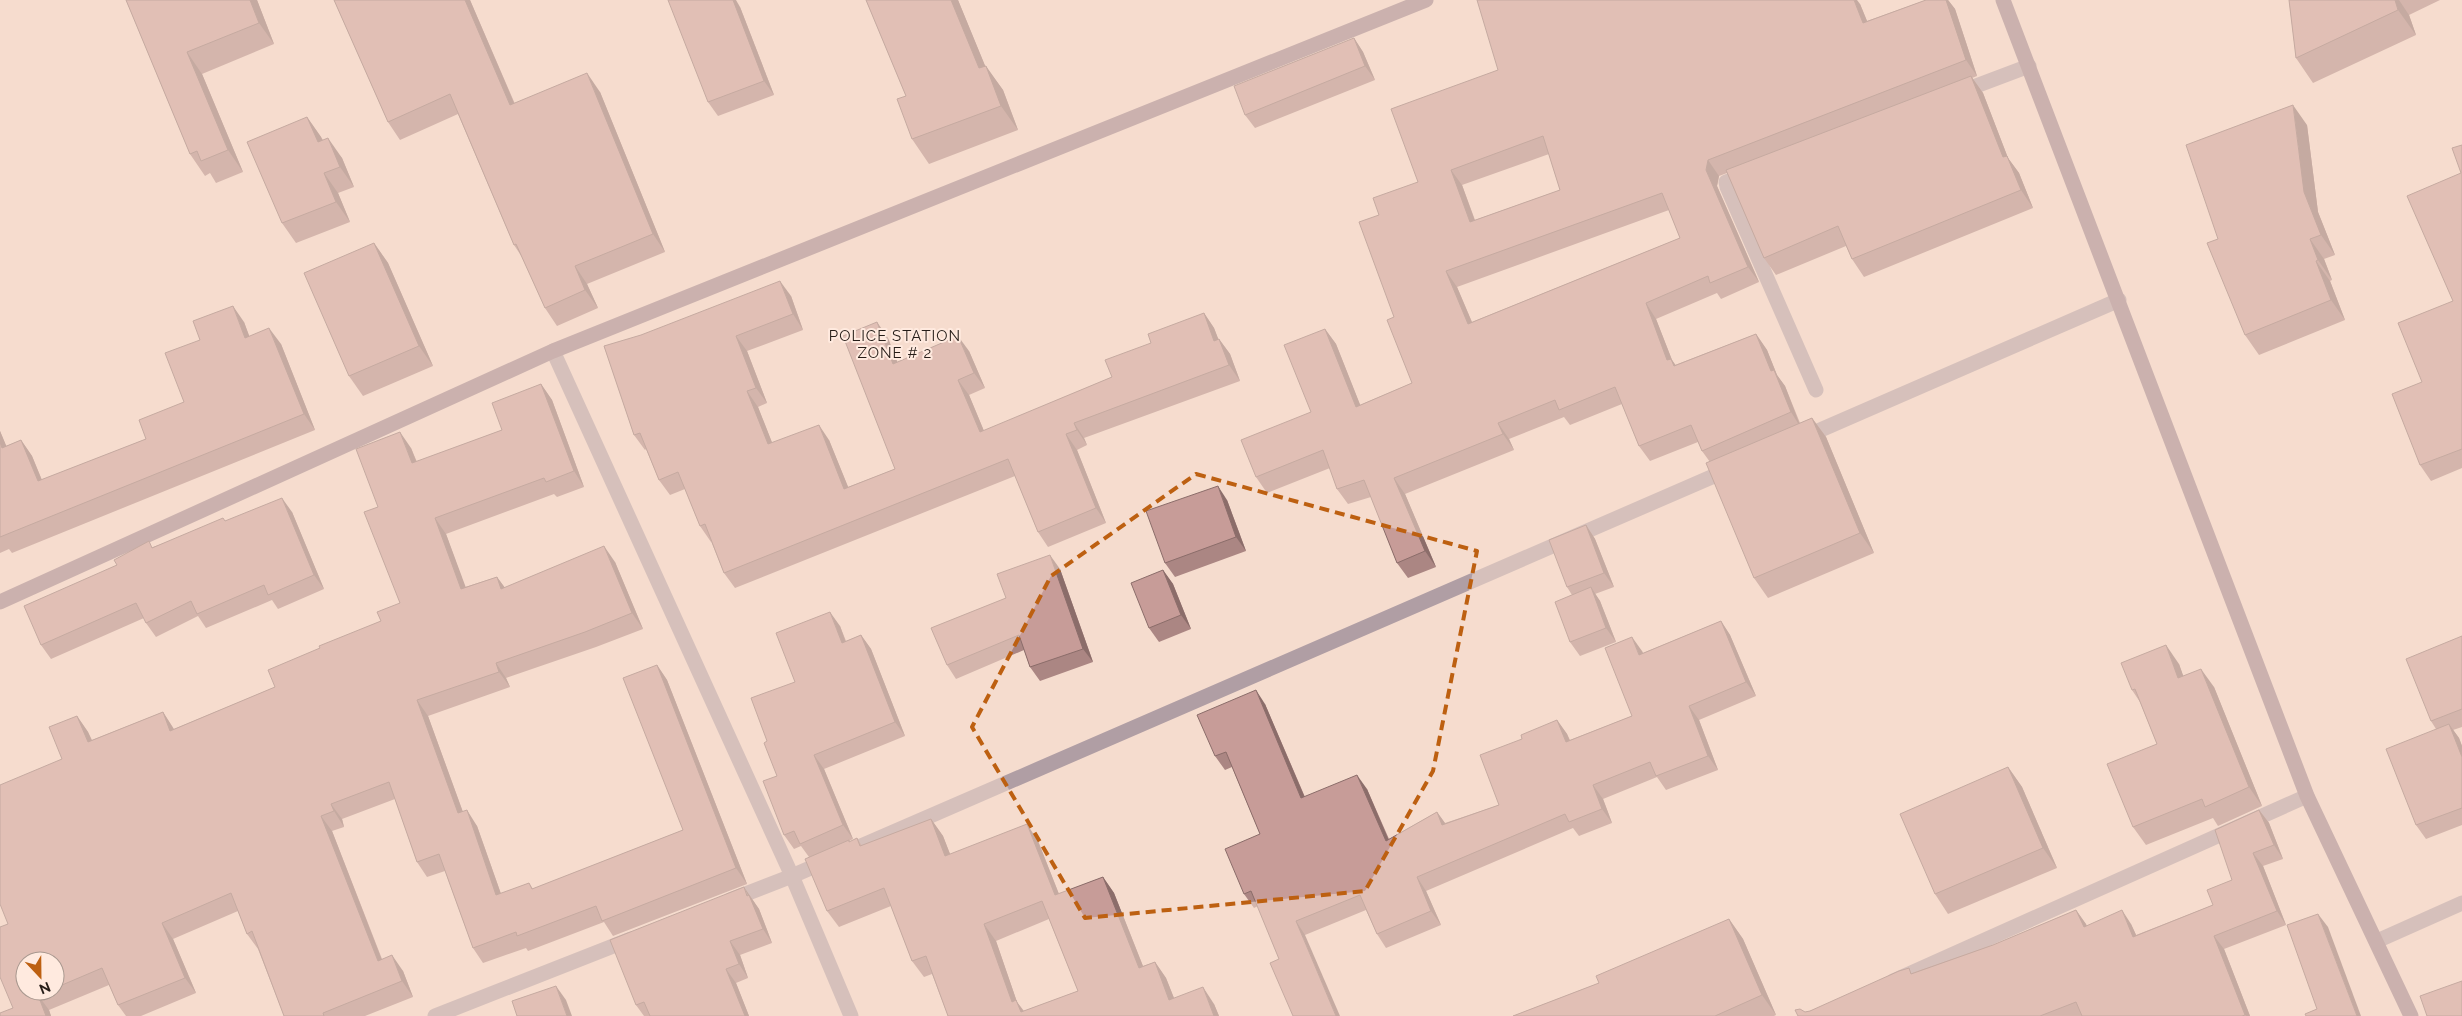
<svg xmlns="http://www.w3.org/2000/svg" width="2462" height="1016" viewBox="0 0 2462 1016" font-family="Raleway,sans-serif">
	<rect width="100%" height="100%" fill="#f5dcce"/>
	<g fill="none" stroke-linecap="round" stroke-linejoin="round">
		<!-- street -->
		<g stroke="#b09ea4" stroke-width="15">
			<path d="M1960,92l69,-26"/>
			<path d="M1750,173l-24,9 1,5 89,203"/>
			<path d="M553,351l239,525 59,140"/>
			<path d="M1802,438l317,-138"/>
			<path d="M730,900l62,-24 938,-407"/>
			<path d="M2377,941l85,-38"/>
			<path d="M1893,981l414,-185"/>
			<path d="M435,1016l196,-77"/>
		</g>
		<!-- secondary -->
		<g stroke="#977d87" stroke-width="15">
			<path d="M2003,0l304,796 104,220"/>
			<path d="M0,602l553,-251 873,-351"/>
		</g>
	</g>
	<!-- wall -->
	<g fill="#ab8683" fill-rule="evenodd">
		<path d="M126,0h131l17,44 -72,30 41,98 -27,11 -6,-10 -5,3 -15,-22z"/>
		<path d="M334,0h136l45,104 85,-12 65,160 -78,32 11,24 -41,18 -12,-18 -23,-51 -8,-12 -56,-131 -58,26 -12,-18z"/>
		<path d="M866,0h92l27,66 18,24 15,40 -89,34 -17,-25 -6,-43z"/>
		<path d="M1926,0h22l7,9 22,67 -5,2 11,15 25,65 11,15 14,35 -169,69 -12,-18 -6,-13 -70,29 -12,-17 -37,-85 -8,3 -2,10 42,96 -38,17 -4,-6 -61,26 16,41 3,5 81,-31 11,16 10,25 8,11 15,37 12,-5 14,19 48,116 -106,45 -14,-20 -44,-116 -8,-11 -4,-9 -48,19 -11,-15 -17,-42 -52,21 -6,-8 -55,22 5,11 -109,44 31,73 -28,11 -11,-15 -26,-66 -23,7 -11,-15 -7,-21 -63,25 -11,-16 55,-65 14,-83 11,15 24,61 52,-22 -18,-66 -15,-102 39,-33 442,-178 7,17zM1549,154l11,36 -85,30 -13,-35zM1669,210l11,28 -208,84 -15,-35z"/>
		<path d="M2289,0h151l-31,15 7,20 -103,48 -17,-25z"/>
		<path d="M740,7l34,88 -56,21 -10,-14z"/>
		<path d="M1354,38l9,14 12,28 -120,48 -10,-13z"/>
		<path d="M307,117l14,20 2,3 19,18 12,29 -16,6 12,29 -54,21 -14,-20z"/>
		<path d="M2307,125l11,87 17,43 -11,4 8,21 -2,1 15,39 -86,35 -14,-20z"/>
		<path d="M2462,145v323l-31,13 -11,-16 2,-83 31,-81 8,-128z"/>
		<path d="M374,243l14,20 45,103 -70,30 -14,-20z"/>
		<path d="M791,296l12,34 -56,21 20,52 -9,4 14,36 57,-3 19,47 47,-18 -7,-131 9,24 72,-11 16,37 -16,7 15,36 128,-54 39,-34 53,-30 10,15 4,11h1l11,15 10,27 -156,57 3,7 -10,5 29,73 -58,24 -10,-15 -23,-56 -280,112 -11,-15 -13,-32v1l-11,-16 -15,-37 -15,6 -11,-15 -13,-31 -1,1 -11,-15 -30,-89z"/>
		<path d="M244,322l5,14 32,8 34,86 -303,123 -3,-4 -9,4v-122l6,15 15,-6 11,16 10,24 104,-41 38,-37z"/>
		<path d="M541,384l11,16 32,87 -27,10 -3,-3 -108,40 19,53 32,-10 8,11 110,-26 28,67 -47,18 -90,31 4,9 -82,29 35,96 14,14 24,68 28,-11 4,6 150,-59 -26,-165 10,15 80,204 -134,52 -9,-14 -76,29 -2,-3 -43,15 -10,-15 -28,-77 -18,6 -10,-15 -22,-63 -53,20 2,8 -12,4 50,128 21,12 10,26 -48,19h-81l-26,-67 -11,-15 -9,-23 -65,28 23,54 -55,23h-15l-8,-11 -9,-20 -60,25 2,6h-51l13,-8 -5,-84 69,-208 11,16 4,8 71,-28 11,17 101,-42 45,-39 61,-27 19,-18 -22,-96 33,-59 6,14 85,-32zM55,961v30h-30z"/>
		<path d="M1227,500l19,51 -71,26 -10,-14z"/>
		<path d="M292,512l32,77 -46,20 -6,-9 -66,28 -8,-12 -42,21 -10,-14 -2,-5 -93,41 -10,-14 76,-80 36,-18 72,-26z"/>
		<path d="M1586,525l9,14 19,48 -19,7 5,7 16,41 -36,14 -10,-14 2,-47 -5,-8z"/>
		<path d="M1060,569l33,93 -53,19 -10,-14 -6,-17 -68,29 -9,-14 59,-67z"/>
		<path d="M1163,570l10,14 18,45 -32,13 -10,-14z"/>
		<path d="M1721,621l9,14 26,61 -57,24 19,50 -52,20 -9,-13 -54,22 9,24 -33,13 -6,-8 -147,63 15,34 -55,23 -9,-14 -11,-24 -61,25 -26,24 -21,-53 -4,2 -10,-14 16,-60 -28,-67 -7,3 -10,-14 50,-52 40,93 62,-8 22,50 48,-27 8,11 54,-18 23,-66 35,-19 10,14 3,6 62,-24 10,-65 1,2z"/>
		<path d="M840,626l6,15 15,-6 10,14 34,87 -81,33 29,70 -4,2 1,1 7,-4 5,8 69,-27 12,17 7,18 88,-13 21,53 44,-17 11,16 29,73 12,-4 11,16 8,20 40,6 5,12h-271l-16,-42 -8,3 -12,-16 -21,-55 -52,21 -12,-16 -18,-54 -8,-11 -7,3 -10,-14 -7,-59 -10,-35 28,-59zM1049,919l29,72 -54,20 -7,-9 -21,-61z"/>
		<path d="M2462,636v91l-9,3 6,8 3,8v79l-36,14 -10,-14 20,-96 -5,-8z"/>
		<path d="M2179,664l4,12 31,11 48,119 -44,20 -5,-8 -67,27 -13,-18 24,-83 -17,-42 -8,-12z"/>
		<path d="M2008,767l14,20 35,81 -109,46 -13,-20z"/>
		<path d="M2259,810l10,13 14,36 -20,7 23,59 -62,24 26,67h-452l7,-4 5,-1 102,-38 81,-28 83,-35 11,16 44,-2 5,11 77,-30 19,-25z"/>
		<path d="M749,895l10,14 13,34 -32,12 8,23 -12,5 13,33h-105l-8,-11z"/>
		<path d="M1729,919l14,20 33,76 -2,1h-261l86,-33z"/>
	</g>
	<!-- shaded-wall -->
	<g fill="#8b6d6a">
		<path d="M250,0h7l17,44 -15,-21z"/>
		<path d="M465,0h5l53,124 -13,-19z"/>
		<path d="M732,0h4l4,7 34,88 -10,-14z"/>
		<path d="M951,0h7l33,80 -5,-14 17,24 15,40 -17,-24 -22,-38z"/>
		<path d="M1854,0h3l3,4 14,34 -11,-15z"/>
		<path d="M1946,0h2l7,9 22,67 -11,-16z"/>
		<path d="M2395,0h4l10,15 7,20 -18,-25z"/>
		<path d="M1354,38l9,14 12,28 -10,-14z"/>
		<path d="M187,52l15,22 41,98 -15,-22z"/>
		<path d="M587,73l13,19 65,160 -12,-18z"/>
		<path d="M1971,76l12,17 25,65 11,15 14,35 -12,-18 -18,-33z"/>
		<path d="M2293,105l14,20 11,87 17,43 -14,-20 -17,-43z"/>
		<path d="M307,117l14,20 10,25 -13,-20z"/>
		<path d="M328,138l14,20 12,29 -14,-20z"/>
		<path d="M1708,160l11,16 -2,10 42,96 -11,-15 -42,-97z"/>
		<path d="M1451,170l11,15 19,53 -11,-16z"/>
		<path d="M324,173l14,20 12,29 -14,-20z"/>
		<path d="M2310,239l14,20 8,21 -14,-20z"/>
		<path d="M374,243l14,20 45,103 -14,-20z"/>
		<path d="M2316,261l14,20 15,39 -14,-20z"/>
		<path d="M575,266l12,18 11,24 -13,-18z"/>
		<path d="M1446,271l11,16 22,52 -11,-15z"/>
		<path d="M780,281l11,15 12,34 -10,-16z"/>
		<path d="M1646,303l10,16 16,41 10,14 -15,-14z"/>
		<path d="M233,306l11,16 12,32 -11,-16z"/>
		<path d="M1204,313l10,15 11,28 -11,-15z"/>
		<path d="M877,322l11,16 16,41 -11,-15z"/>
		<path d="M269,328l12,16 34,86 -11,-16z"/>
		<path d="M1325,329l11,15 31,78 -11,-15z"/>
		<path d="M1756,334l11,16 10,25 8,11 16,42 -10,-16 -20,-41z"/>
		<path d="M736,336l11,15 20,52 -11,-15z"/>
		<path d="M958,336l11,15 16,37 -11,-15z"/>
		<path d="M1219,339l11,15 10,27 -11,-16z"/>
		<path d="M958,380l11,15 22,53 -11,-16z"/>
		<path d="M541,384l11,16 32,87 -10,-16z"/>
		<path d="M747,391l11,16 21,53 -11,-16z"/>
		<path d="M1812,418l14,19 48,116 -14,-20z"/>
		<path d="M1074,423l10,15 3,7 -10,-15z"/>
		<path d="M1498,423l11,16 5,11 -11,-16z"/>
		<path d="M819,425l10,15 26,64 -11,-15z"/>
		<path d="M0,431l14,33 -12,-16 -2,-6z"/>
		<path d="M400,432l11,16 12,31 -11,-16z"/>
		<path d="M1066,434l11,16 29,73 -10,-15z"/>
		<path d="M21,440l11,16 17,42 -11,-17z"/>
		<path d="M1394,478l11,16 31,73 -11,-16z"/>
		<path d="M1218,486l9,14 19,51 -10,-14z"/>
		<path d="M282,498l10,14 32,77 -10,-14z"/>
		<path d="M435,518l11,16 26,70 -11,-15z"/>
		<path d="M1586,525l9,14 19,48 -10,-14z"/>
		<path d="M604,546l11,16 28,67 -11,-16z"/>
		<path d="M1050,555l10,14 33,93 -10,-13z"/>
		<path d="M1163,570l10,14 18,45 -10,-14z"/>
		<path d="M497,577l11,15 -7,-3z"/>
		<path d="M1591,587l9,14 16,41 -10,-14z"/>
		<path d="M830,612l10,14 11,31 -9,-14z"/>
		<path d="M1721,621l9,14 26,61 -10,-14z"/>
		<path d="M861,635l10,14 34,87 -10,-14z"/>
		<path d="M1632,637l10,14 7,18 -10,-14z"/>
		<path d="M2166,645l13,19 12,33 -13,-19z"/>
		<path d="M496,663l10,15 4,9 -11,-15z"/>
		<path d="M657,665l10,15 80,204 -11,-16z"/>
		<path d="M2201,669l13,18 48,119 -13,-19z"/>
		<path d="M1256,690l9,14 46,108 -10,-14z"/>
		<path d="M417,700l11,16 41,113 -11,-16z"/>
		<path d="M1689,706l10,14 19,50 -10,-14z"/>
		<path d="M163,712l10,16 8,19 -11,-16z"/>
		<path d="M77,716l11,16 11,25 -11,-15z"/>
		<path d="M1557,720l10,14 9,22 -10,-14z"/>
		<path d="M2449,724l10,14 3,8v11z"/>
		<path d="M814,755l10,14 29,70 -10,-14z"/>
		<path d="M2008,767l14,20 35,81 -14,-20z"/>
		<path d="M1357,775l10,14 28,66 -9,-14z"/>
		<path d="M1593,785l10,14 9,24 -10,-14z"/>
		<path d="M331,804l11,15 2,8 -10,-16z"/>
		<path d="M467,810l10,16 30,85 -11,-16z"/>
		<path d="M2259,810l10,13 14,36 -9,-14z"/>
		<path d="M1437,812l10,14 -5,-1z"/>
		<path d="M321,816l11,15 56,145 -10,-15z"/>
		<path d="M931,819l12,17 14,36 -12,-16z"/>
		<path d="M1027,824l11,17 28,71 -11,-17z"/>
		<path d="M2253,853l10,13 23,59 -9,-14z"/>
		<path d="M1103,877l11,16 36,91 -11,-16z"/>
		<path d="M1417,877l9,14 15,34 -10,-14z"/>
		<path d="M744,887l15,22 13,34 -9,-14z"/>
		<path d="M2076,910l10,14 7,17 -9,-14z"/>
		<path d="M2122,910l9,14 12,26 -10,-13z"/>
		<path d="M2318,914l10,13 33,89h-4z"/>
		<path d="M1729,919l14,20 33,76 -14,-20z"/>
		<path d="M1296,921l9,14 35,81h-4z"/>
		<path d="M162,923l11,16 23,54 -11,-15z"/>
		<path d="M984,924l12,17 21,61 10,14h-4l-11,-14z"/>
		<path d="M2214,936l10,13 26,67h-4l-1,-1z"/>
		<path d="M730,941l10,14 8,23 -9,-14z"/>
		<path d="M392,955l11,16 10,26 -11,-16z"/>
		<path d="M1155,962l11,16 15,38 -12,-16z"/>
		<path d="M726,969l10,14 13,33h-4z"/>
		<path d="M556,986l10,14 6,16h-5z"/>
		<path d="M1203,987l11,17 5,12h-5z"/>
		<path d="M38,995l11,15 2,6h-5z"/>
	</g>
	<!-- building -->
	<g fill="#c79c98" stroke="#8b6d6a" fill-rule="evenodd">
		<path d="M126,0h124l9,23 -72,29 41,98 -27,11 -4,-10 -7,3z"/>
		<path d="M334,0h131l45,105 77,-32 66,161 -78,32 10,24 -40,18 -29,-64 -2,1 -64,-151 -62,28z"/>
		<path d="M668,0h65l31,81 -56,21z"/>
		<path d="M866,0h85l28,68 7,-2 15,40 -89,33 -15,-40 9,-3z"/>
		<path d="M1477,0h377l9,23 63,-23h20l20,60 -258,100 -2,10 42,97 -38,16 -2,-7 -62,27 21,57 4,-1 3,7 82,-32 15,37 3,-1 17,42 -89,39 -11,-26 -52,21 -24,-59 -56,23 -4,-10 -57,23 5,11 -109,44 31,73 -28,12 -33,-83 -27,9 -14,-39 -67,27 -15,-37 70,-28 -27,-67 41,-16 31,78 56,-24 -25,-63 7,-3 -35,-95 20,-7 -6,-17 45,-16 -27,-73 107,-39zM1543,136l17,54 -90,32 -19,-52zM1662,193l18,45 -212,86 -22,-53z"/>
		<path d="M2289,0h106l3,10 -102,48z"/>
		<path d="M1354,38l11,28 -120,49 -11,-29z"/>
		<path d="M1971,76l32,81 4,-1 14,34 -169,69 -14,-33 -74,32 -38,-88z"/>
		<path d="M2293,105l11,87 17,43 -11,4 8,21 -2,1 15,39 -86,35 -38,-92 11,-4 -32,-94z"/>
		<path d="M307,117l11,25 10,-4 12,29 -16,6 12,29 -54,21 -35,-81z"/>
		<path d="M2462,145v304l-42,16 -28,-71 30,-12 -24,-59 55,-22 -46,-105 54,-23 -9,-25z"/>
		<path d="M374,243l45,103 -70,30 -45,-103z"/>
		<path d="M780,281l13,33 -57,22 20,52 -9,3 21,53 51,-19 25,64 51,-20 -52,-133 34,-14 16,42 65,-28 16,37 -16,7 22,52 132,-55 -7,-17 46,-17 -3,-9 56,-21 10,28 5,-2 10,26 -155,58 3,7 -11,4 30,74 -58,24 -30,-73 -284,114 -19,-49 -5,2 -22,-54 -19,8 -19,-47 -6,2 -30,-89 37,-11z"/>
		<path d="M233,306l12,32 24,-10 35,86 -304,123v-95l2,6 19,-8 17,41 108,-42 -7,-19 45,-18 -19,-49 35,-13 -7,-19z"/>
		<path d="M541,384l33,87 -28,11 -2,-4 -109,40 26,71 36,-12 4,12 103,-43 28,67 -47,19 -89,31 3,9 -82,28 41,113 9,-3 29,85 33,-12 3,6 151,-59 -60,-152 34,-13 79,203 -134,53 -6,-15 -79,30 -1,-4 -43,16 -34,-94 -22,8 -28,-80 -58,22 3,7 -13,5 57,145 14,-6 10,26 -79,32 1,3h-40l-32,-85 -5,3 -16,-41 -69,30 23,55 -67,27 -16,-37 -47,20v-27h-30v30h22l-9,4 8,21h-46v-3l13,-5 -13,-31v-50l8,-3 -8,-20v-119l62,-26 -13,-32 28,-11 11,26 75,-30 7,19 105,-44 -7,-17 52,-22 -1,-2 62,-25 -4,-9 23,-9 -36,-91 14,-5 -22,-58 44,-17 12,31 90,-33 -10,-27z"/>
		<path d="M1812,418l48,115 -106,45 -48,-115z"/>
		<path d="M1218,486l18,51 -71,26 -19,-52z"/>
		<path d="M282,498l32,77 -46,20 -4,-10 -67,29 -6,-13 -45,22 -10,-20 -95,42 -17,-39 93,-41 -3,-5 35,-19 3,7 71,-30 2,3z"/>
		<path d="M1586,525l18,48 -37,14 -18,-47z"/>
		<path d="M1050,555l33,94 -53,18 -11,-32 -72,30 -16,-37 75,-30 -9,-24z"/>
		<path d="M1163,570l18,45 -32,13 -18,-45z"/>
		<path d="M1591,587l15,41 -36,14 -15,-40z"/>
		<path d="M830,612l12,31 19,-8 34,87 -81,33 29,70 -43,19 -6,-13 -10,4 -21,-54 14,-5 -13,-33 3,-2 -16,-43 44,-16 -19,-49z"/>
		<path d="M1721,621l25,61 -57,24 19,50 -52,20 -6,-14 -57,23 9,24 -33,13 -4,-8 -148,63 14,34 -54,23 -17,-39 -64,26 40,95h-43l-23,-53 9,-4 -28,-68 -7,3 -19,-45 35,-15 -34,-82 -11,4 -18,-41 59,-25 45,108 56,-23 29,66 51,-29 5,13 57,-20 -19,-50 42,-16 -1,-4 36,-15 9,22 66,-26 -27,-68 27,-11 7,18z"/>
		<path d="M2462,636v73l-31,12 -25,-62z"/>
		<path d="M2166,645l12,33 23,-9 48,118 -44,20 -3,-8 -69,28 -26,-63 50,-20 -22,-55 -3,1 -11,-27z"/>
		<path d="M2449,724l13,33v51l-46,17 -30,-76z"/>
		<path d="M2008,767l35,81 -108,46 -35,-80z"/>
		<path d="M2259,810l15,35 -21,8 24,58 -63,25 31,79 -3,1h-160l-6,-14 -36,14h-242l-3,-6 5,-1 5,3 5,-1 89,-40 10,-3 2,6 82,-29 83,-35 8,17 38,-17 11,27 80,-32 -6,-15 25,-10 -17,-50z"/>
		<path d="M931,819l14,37 82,-32 28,71 48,-18 36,91 16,-6 14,38 34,-13 11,29h-266l-22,-60 -14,5 -28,-73 -57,23 -22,-52 44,-19v2l8,-4 3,8zM1042,901l36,90 -57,21 -5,-12 -4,2 -28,-78z"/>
		<path d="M744,887l3,9 2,-1 14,34 -33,12 9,23 -13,5 19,47h-95l-6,-14 -8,3 -26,-65z"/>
		<path d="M2318,914l39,102h-51l-1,-2 12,-5 -30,-84z"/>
		<path d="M1729,919l33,76 -47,21h-202l86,-33 -3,-7z"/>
		<path d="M2462,981v35h-35l-7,-20z"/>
		<path d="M556,986l11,30h-50l-5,-15z"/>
	</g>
	<!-- marked area -->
	<path d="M0 0H2462V1016H0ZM1196,474l281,77 -44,220 -68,120 -280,27 -113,-191 79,-151z" fill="#f5dcce" fill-opacity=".55" fill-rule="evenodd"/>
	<path fill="none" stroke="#bd6011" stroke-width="4" stroke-dasharray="10 6" stroke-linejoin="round" d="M1196,474l281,77 -44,220 -68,120 -280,27 -113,-191 79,-151z"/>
	<g text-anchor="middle" stroke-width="4" stroke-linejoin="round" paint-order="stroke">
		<!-- quarter labels -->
		<g font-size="15" letter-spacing="1" fill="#261d18" stroke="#ffeadf">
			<text x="895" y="341">POLICE STATION<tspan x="895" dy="17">ZONE # 2</tspan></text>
		</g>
	</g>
	<!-- north arrow -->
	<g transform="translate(40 976) rotate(158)"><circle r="24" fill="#ffeadf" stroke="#a8988f"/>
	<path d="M0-4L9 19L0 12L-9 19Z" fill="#bd6011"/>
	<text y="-8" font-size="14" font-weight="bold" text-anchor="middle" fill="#261d18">N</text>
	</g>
</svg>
